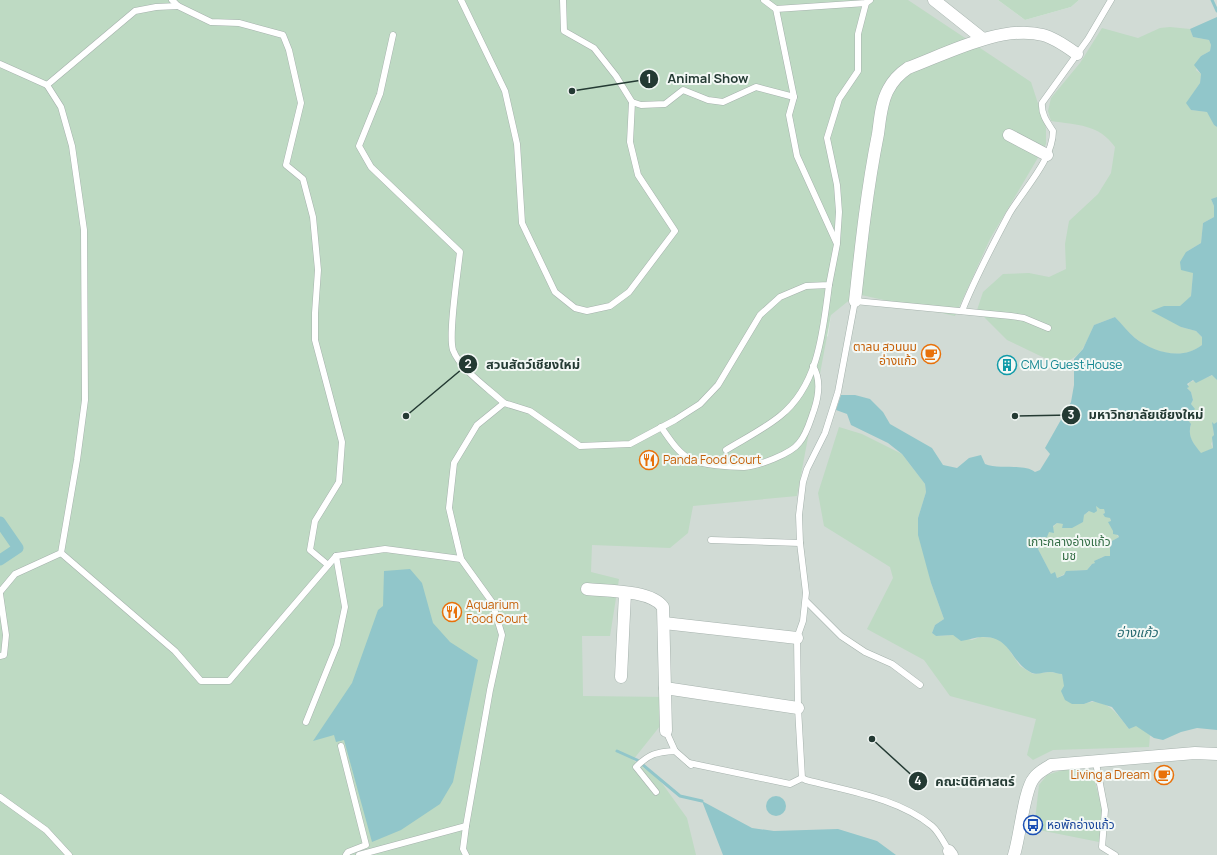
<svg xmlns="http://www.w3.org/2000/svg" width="1217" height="855" viewBox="0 0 1217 855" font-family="Manrope,'Noto Sans Thai',sans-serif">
	<rect width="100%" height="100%" fill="#e3ebe7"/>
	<!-- built -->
	<path fill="#d1dbd5" d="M888,0h110l27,20 46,-13 8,-7h138v855h-621l-38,-92 14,-245 256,-182 42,-294z"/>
	<!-- green -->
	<g fill="#bedac3">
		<path d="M0,0h908l123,82 15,46v16l-56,95 -35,77 -98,-22 -26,21 -34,181 -104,10 -5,27 -18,15 -78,-3 -1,27 28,7 -9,57h-28l1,60 84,1 1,19 -35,44 26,19 28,39 9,37h-696z"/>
		<path d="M998,0h81l-8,7 -46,13z"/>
		<path d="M1170,27l20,2 3,8 16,3 2,5 -1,6 -9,5 -5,14 5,4 -1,9 -13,20 4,7 17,2 6,13 3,2v70l-6,2 3,7v11l-11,6 -2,20 -15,9 7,21 -2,23 -11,11 -16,-1 17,21 15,4 6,6v8c-20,16 -48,8 -67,-7 -7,-6 -14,-14 -20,-21l-21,8c-10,22 -11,31 -35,40l-52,-25 -30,-30 6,-18 20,-18 26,-1 20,4 17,-8 -1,-25 4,-23 29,-27 13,-21 4,-26c-16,-23 -38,-22 -64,-26l-3,-10 3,-13 29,-35 22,-35 36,10 22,-10z"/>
		<path d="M1213,375l4,5v42l-4,4 1,11 -3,7 2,4 -12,6c-7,-10 -14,-17 -10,-29l-3,-4 5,-11 -2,-6 2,-4 -2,-8 -4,-4 3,-6 16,-4z"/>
		<path d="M839,427l23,7 40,20 23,30 1,8 -8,26 13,65 13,36 -9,6 -3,8 4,3 17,-1 19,5 8,-3 17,1 8,6 15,22 13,8 17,-2 12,2 3,12 19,18c22,-8 33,10 45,25l7,-4 14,10 -1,12 -96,3 -20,10 -6,-5 9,-36 -86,-23 -26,-36 -57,-31 26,-51 -3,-11 -66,-41 -6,-33z"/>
		<path d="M1096,506l8,2 1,5 -2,1 7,4 3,13 6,6 -9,5v14l-8,1 -7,4v2l-4,2 -4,5 -17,1 -13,7 -1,-3h-5l-13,-26 4,-5v-6l15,-15 7,1 -2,4 6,-1z"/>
		<path d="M1062,770h30l11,43 -4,29 -65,-13 5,-44 8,-10z"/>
	</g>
	<!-- water -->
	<g fill="#91c6ca" fill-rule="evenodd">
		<path d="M1217,17v110l-3,-2 -7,-13 -16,-2 -5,-7 14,-20 1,-9 -7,-9 7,-9 9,-5 1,-6 -2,-5 -16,-3 -3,-8z"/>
		<path d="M1217,197v183l-5,-5 -16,8 -3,-3 -6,4 2,3 -2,1 4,4 2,8 -2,4 4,5 -6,6 -1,5 3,4c-4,13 3,20 10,29l12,-5 -1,-11 2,-2 -2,-13 2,2 3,-2v308l-20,-2 -16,4 -18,8 -9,-2 -18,-12 -7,3 -17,-22 -20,-6 -8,3h-12l-7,-4 -4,-9 3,-5 -2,-12c-4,0 -8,-2 -12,-2 -6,0 -13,3 -18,1 -22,-10 -20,-37 -50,-36 -7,0 -14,3 -21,4l-8,-6 -17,1 -4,-3 3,-8 9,-6 -13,-36 -13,-48v-17l8,-26 -1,-8 -23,-30 -14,-11 -37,-18 -4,-11 -11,-4 5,-15h14l15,4 13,13 7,12 42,24 11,17 14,3 12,-10 12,-3 4,9c15,6 39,-1 50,8l5,-2 10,-16 -5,-6 26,-46 3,-17v-26l9,-10 11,-24 21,-8c7,7 13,15 20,21 18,14 47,23 67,7v-8l-6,-6 -15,-4 -30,-16 13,-5h16l11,-10 2,-23 -12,-3 -1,-8 6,-10 15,-9 2,-20 11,-6v-11l-3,-7zM1096,506l4,3h4l1,4 -2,1 2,3 5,1 1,3 -3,1 5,9v3l5,1 1,2 -9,5v14h-5l-11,5 1,2 -3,1 -5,6 -21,1 -2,4 -7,3 -2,-6 -4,2 -13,-25 4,-5v-6l5,-1 2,-5 5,1 -1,-7 4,-3 6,1 -1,4h10l11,-6 1,-7 5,-4 5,2 3,-2z"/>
		<path d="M410,569l12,14 11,40 17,19 28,18 -25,122 -13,22 -39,26 -29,12 -28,-102 -8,2 -2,-7 -21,6 39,-58 26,-73 5,-4 1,-35z"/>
		<circle cx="776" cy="806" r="10"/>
		<path d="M702,801l50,27 22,3 64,-2 39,12 19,14h-173z"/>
	</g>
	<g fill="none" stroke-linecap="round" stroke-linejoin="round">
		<!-- stream -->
		<g stroke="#91c6ca" stroke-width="3">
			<path d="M1212,0l5,11"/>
			<path d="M617,751l20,9 43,36 22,5"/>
		</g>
		<!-- canal -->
		<path stroke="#91c6ca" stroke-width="11" d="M0,522l18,26 -18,12"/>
		<defs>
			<g id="service">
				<path d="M172,0l6,6 33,16 28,1 44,12 6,15 12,53 -15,62 17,14 10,38 5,53 -3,43v27l27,102 -3,40 -24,39 -5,29 18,15"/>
				<path d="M461,0l44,91 12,53 5,79 33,69 20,16 12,3 23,-5 19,-14 46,-61 -37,-56 -8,-33 2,-40 -16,-26 -22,-28 -30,-17 -1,-31"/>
				<path d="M764,0l12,9 90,-6 4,-3"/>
				<path d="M393,35l-13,59 -21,52 12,21 89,85c-2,19 -12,83 -7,98 7,19 36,39 51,53"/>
				<path d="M0,64l47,21 14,22 11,39 12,84 1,170 -8,60 -16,93 -46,21 -15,18"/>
				<path d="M47,85l88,-74 21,-4 22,-1"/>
				<path d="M632,102l9,3 24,-1 18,-14 25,10 15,2 33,-15 38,10"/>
				<path d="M837,242l2,-30 -2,-27 -10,-47 12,-39 19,-28v-37l8,-31"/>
				<path d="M962,311c13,-33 30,-65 47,-97 14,-24 44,-54 44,-83 -6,-9 -12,-17 -11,-28l46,-64 23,-39"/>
				<path d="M661,427c8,11 16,25 29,32 12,6 40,8 54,8 14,-1 47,-13 55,-24 8,-9 11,-22 15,-33 5,-15 7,-31 -1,-44"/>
				<path d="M726,450c18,-11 38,-21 54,-34 39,-31 43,-86 49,-131"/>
				<path d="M711,540l89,3"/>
				<path d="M61,553l114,98 26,30h28l107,-125 49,-7 76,10"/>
				<path d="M0,594l6,41 -2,20 -4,1"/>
				<path d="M806,601l35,35 24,16 27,12 28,21"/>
				<path d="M306,722l31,-77 8,-38 -9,-51"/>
				<path d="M666,731l9,20"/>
				<path d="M341,746l25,99 -18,7 -2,3"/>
				<path d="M689,763l101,21 12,-6"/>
				<path d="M1096,763l9,47 -3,37 13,8"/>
				<path d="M802,778l-4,-70 -1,-70 6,-17 3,-28 -6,-50 -1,-28 4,-33 4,-13 18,-36 13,-41 17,-91 156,15 13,2 24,10"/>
				<path d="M802,778l4,2c42,11 92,18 126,46 7,6 12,17 17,25"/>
				<path d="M656,792l-20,-25c13,-13 20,-15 39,-16l16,14"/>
				<path d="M0,797l46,33 23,25"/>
				<path d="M359,855l107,-29"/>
				<path d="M466,855l-3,-6 3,-23 24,-136 12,-55 -10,-33 -31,-43 -12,-51 5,-45 23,-38 27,-22 26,8 50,35 50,-2 45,-24 25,-16 18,-19 42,-70 20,-18 26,-11 23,-1 8,-41 -40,-88 -8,-41 5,-18 -18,-88"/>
			</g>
			<g id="minor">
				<path d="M934,0l49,39"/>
				<path d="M1009,135l38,20"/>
				<path d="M855,301c6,-56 12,-112 23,-167 2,-14 3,-31 10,-44 5,-10 11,-16 20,-22 38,-14 94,-44 135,-33 12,3 24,12 34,19"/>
				<path d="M587,589c20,2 64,1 76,18l3,124"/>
				<path d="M664,623l133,15"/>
				<path d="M621,677l4,-84"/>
				<path d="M665,688l133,20"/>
				<path d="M949,851l3,4"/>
				<path d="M1014,855c6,-18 10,-66 20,-77 4,-6 11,-9 17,-13l144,-12 22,1"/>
			</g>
		</defs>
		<!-- service casing -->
		<use href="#service" stroke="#a6b2ad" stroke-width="7"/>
		<!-- minor casing -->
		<use href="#minor" stroke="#a6b2ad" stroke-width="13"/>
		<!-- service -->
		<use href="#service" stroke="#fff" stroke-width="6"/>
		<!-- minor -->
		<use href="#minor" stroke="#fff" stroke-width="12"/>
	</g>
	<!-- icons -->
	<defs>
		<symbol id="cafe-ring" viewBox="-11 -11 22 22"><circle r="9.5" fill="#f3f8f5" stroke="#e8710a" stroke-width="1.5"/><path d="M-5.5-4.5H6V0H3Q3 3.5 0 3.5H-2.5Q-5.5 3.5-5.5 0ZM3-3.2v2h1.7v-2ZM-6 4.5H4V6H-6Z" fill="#e8710a"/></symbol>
		<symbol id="building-ring" viewBox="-11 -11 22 22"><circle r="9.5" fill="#f3f8f5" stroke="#0f9aa8" stroke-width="1.5"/><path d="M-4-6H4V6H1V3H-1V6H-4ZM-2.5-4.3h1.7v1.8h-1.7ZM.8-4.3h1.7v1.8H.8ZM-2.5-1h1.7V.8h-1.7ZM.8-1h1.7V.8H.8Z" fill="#0f9aa8"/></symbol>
		<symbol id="restaurant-ring" viewBox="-11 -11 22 22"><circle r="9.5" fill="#f3f8f5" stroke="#e8710a" stroke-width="1.5"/><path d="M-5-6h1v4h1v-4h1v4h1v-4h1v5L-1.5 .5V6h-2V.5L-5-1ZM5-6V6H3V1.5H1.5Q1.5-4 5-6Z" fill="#e8710a"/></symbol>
		<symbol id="bus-ring" viewBox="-11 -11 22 22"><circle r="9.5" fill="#f3f8f5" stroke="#1a4fb4" stroke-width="1.5"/><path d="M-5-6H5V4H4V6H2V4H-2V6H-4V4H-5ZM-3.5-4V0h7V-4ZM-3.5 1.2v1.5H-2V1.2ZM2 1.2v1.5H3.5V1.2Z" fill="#1a4fb4"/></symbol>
	</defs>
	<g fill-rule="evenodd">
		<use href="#cafe-ring" x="920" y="343" width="22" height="22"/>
		<use href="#building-ring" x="996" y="354" width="22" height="22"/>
		<use href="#restaurant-ring" x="638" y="449" width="22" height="22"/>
		<use href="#restaurant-ring" x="441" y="601" width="22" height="22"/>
		<use href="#cafe-ring" x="1153" y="764" width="22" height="22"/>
		<use href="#bus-ring" x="1022" y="814" width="22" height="22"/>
	</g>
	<g text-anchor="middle" stroke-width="4" stroke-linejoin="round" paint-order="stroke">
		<!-- food labels -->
		<g font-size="12" fill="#c56008" stroke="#f3f8f5" text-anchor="end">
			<text x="917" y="351">ตาลน สวนนม<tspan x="917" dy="14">อ่างแก้ว</tspan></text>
			<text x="663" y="464" text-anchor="start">Panda Food Court</text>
			<text x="466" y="609" text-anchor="start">Aquarium<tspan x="466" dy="14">Food Court</tspan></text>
			<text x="1150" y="779">Living a Dream</text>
		</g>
		<!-- culture labels -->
		<g font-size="12" fill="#0d838f" stroke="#f3f8f5" text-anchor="start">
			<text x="1021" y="369">CMU Guest House</text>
		</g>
		<!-- park labels -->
		<g font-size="12" fill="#336d45" stroke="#f3f8f5">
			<text x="1069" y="546">เกาะกลางอ่างแก้ว<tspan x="1069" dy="14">มช</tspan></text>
		</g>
		<!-- transit labels -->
		<g font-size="12" fill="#164399" stroke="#f3f8f5" text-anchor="start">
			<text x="1047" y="829">หอพักอ่างแก้ว</text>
		</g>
		<!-- water labels -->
		<g font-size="13" font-style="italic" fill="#256970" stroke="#f3f8f5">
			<text x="1137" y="637">อ่างแก้ว</text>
		</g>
	</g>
	<!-- callouts -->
	<path fill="none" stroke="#243a33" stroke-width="1.5" d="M572 91L649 79M406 416L468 364M1015 416L1071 415M872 739L918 781"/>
	<g fill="#243a33" stroke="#f3f8f5" stroke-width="1.5">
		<circle cx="572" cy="91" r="4"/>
		<circle cx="406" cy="416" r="4"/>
		<circle cx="1015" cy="416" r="4"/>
		<circle cx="872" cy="739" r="4"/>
		<circle cx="649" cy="79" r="10"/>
		<circle cx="468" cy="364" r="10"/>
		<circle cx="1071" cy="415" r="10"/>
		<circle cx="918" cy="781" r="10"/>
	</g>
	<g font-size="12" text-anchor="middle" font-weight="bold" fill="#fff">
		<text x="649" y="83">1</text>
		<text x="468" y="368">2</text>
		<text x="1071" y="419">3</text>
		<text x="918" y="785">4</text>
	</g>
	<g font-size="13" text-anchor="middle" font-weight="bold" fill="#243a33" stroke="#f3f8f5" stroke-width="4" stroke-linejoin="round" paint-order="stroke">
		<text x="708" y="83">Animal Show</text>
		<text x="533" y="369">สวนสัตว์เชียงใหม่</text>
		<text x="1146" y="419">มหาวิทยาลัยเชียงใหม่</text>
		<text x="975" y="786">คณะนิติศาสตร์</text>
	</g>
</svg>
